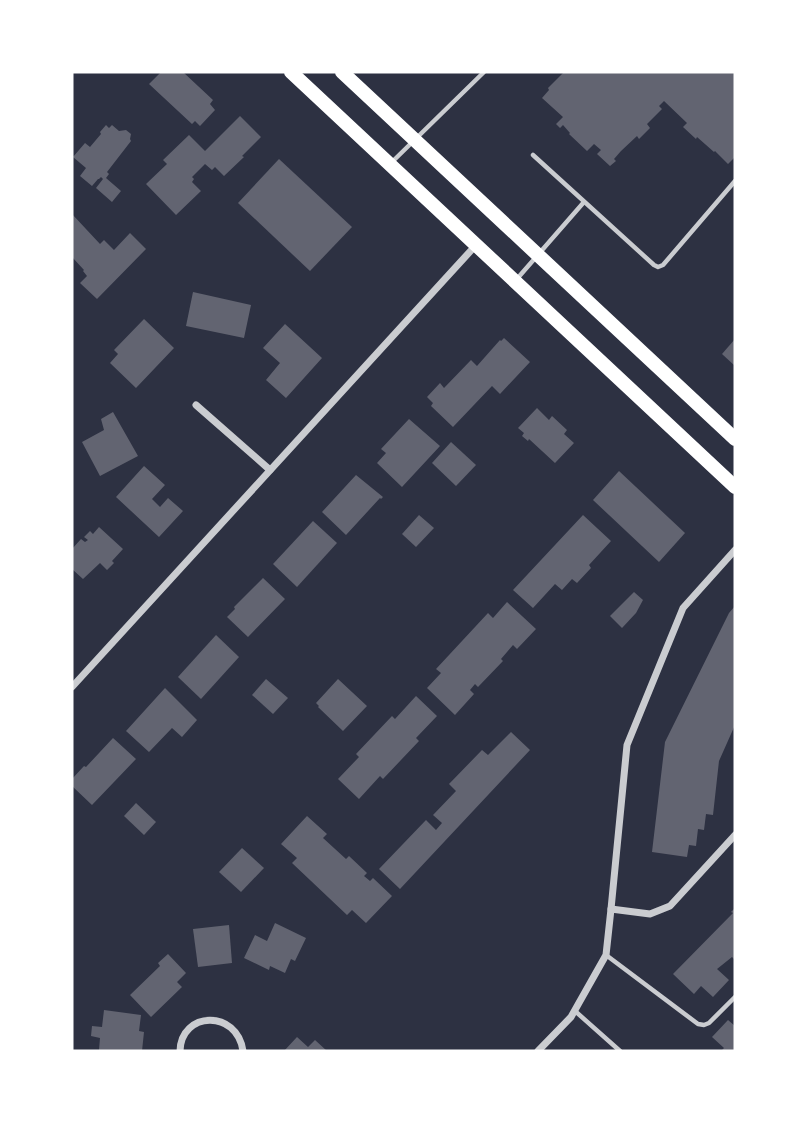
<svg xmlns="http://www.w3.org/2000/svg" width="807" height="1123" viewBox="0 0 807 1123" font-family="'Roboto Serif',serif">
	<rect width="100%" height="100%" fill="#2d3142"/>
	<!-- building -->
	<g fill="#626471">
		<path d="M161,72h22l30,28 -3,4 5,6 -15,16 -5,-5 -3,3 -43,-40z"/>
		<path d="M564,72h171v85l-7,7 -13,-13 -1,1 -17,-15 -1,2 -13,-12 4,-4 -23,-22 -5,5 3,3 -15,15 3,4 -11,11 -2,-3 -16,15 -7,8 2,2 -6,5 -13,-12 4,-4 -7,-6 -7,7 -18,-17 1,-1 -7,-8 -3,3 -4,-4 7,-7 -21,-19 7,-8 -1,-2z"/>
		<path d="M240,116l21,21 -19,19 2,1 -20,19 -9,-9 -3,3 -7,-6 -13,13 2,2 -2,3 9,9 -25,24 -30,-31 21,-20 -4,-4 26,-25 16,16z"/>
		<path d="M106,125l3,3 3,-3 7,6 7,-1 5,4 -1,5 1,2 -24,31 2,2 -3,4 15,13 -9,11 -16,-14 7,-9 -2,-2 -2,2h-1l-6,7 -12,-10 6,-8 -13,-11 12,-14 5,4 11,-13 -1,-2z"/>
		<path d="M279,159l73,68 -42,44 -72,-68z"/>
		<path d="M72,214l28,30 4,-4 10,10 16,-17 16,16 -49,50 -17,-16 7,-7 -4,-5 1,-1 -12,-13z"/>
		<path d="M193,292l58,13 -7,33 -58,-12z"/>
		<path d="M144,319l30,29 -38,40 -26,-25 8,-9 -4,-4z"/>
		<path d="M285,324l37,34 -36,40 -20,-18 14,-17 -17,-15z"/>
		<path d="M504,338l26,24 -30,32 -8,-8 -39,41 -22,-21 2,-3 -6,-6 13,-14 4,5 27,-28 6,6 23,-26 1,1z"/>
		<path d="M735,339v27l-13,-12z"/>
		<path d="M537,408l12,12 3,-4 15,14 -3,4 10,9 -19,20 -26,-24 -1,2 -6,-5 2,-3 -6,-5z"/>
		<path d="M113,412l25,44 -38,20 -18,-34 22,-12 -3,-11z"/>
		<path d="M409,419l31,27 -38,41 -25,-24 9,-10 -5,-4z"/>
		<path d="M451,442l25,23 -20,21 -24,-23z"/>
		<path d="M144,466l21,19 -13,14 8,8 8,-9 15,13 -24,26 -43,-40z"/>
		<path d="M619,471l66,62 -26,29 -66,-62z"/>
		<path d="M356,475l27,22 -2,2 -1,-1 -34,37 -24,-23z"/>
		<path d="M419,515l15,13 -18,19 -14,-13z"/>
		<path d="M583,515l28,26 -22,24 2,3 -14,15 -5,-4 -10,11 -7,-6 -22,24 -20,-18z"/>
		<path d="M313,521l24,22 -40,44 -24,-23z"/>
		<path d="M99,527l24,22 -11,12 2,2 -7,7 -7,-7 -17,16 -11,-10v-20l9,-10 4,3 3,-2 -4,-3 6,-6 3,3z"/>
		<path d="M263,578l22,21 -37,38 -21,-20 8,-8 -1,-2z"/>
		<path d="M634,592l9,8 -7,13 -14,15 -12,-12z"/>
		<path d="M507,602l29,27 -19,20 -4,-4 -12,14 2,2 -25,26 -3,-3 -5,6 4,4 -19,21 -28,-27 14,-15 -5,-4 52,-56 5,5z"/>
		<path d="M735,606v119l-16,36 -6,54 -7,-1 -2,16 -6,-1 -2,17 -7,-1 -2,12 -35,-5 13,-110 64,-129z"/>
		<path d="M216,635l23,22 -38,42 -23,-22z"/>
		<path d="M266,679l22,19 -15,16 -21,-19z"/>
		<path d="M338,679l29,27 -24,25 -25,-24 1,-1 -3,-3z"/>
		<path d="M165,688l32,32 -15,17 -10,-9 -23,24 -23,-21z"/>
		<path d="M416,696l21,20 -21,22 3,3 -36,38 -3,-3 -21,23 -21,-20 21,-22 -3,-3 36,-38 3,3z"/>
		<path d="M511,732l19,18 -130,139 -21,-20 47,-49 10,10 6,-7 -9,-8 23,-24 -7,-7 33,-34 6,5z"/>
		<path d="M113,738l23,21 -44,46 -20,-19v-7l12,-13 2,1z"/>
		<path d="M136,803l20,19 -12,13 -20,-19z"/>
		<path d="M307,816l20,18 -4,4 23,21 3,-3 18,17 -3,3 6,5 3,-3 19,18 -26,27 -14,-13 -5,5 -55,-52 5,-5 -16,-14z"/>
		<path d="M242,848l22,20 -23,24 -22,-20z"/>
		<path d="M735,908v52l-3,-3 -15,12 12,11 -16,17 -12,-11 -7,8 -21,-20 60,-61 -2,-1z"/>
		<path d="M275,923l31,15 -11,23 -4,-2 -6,14 -15,-7 -1,4 -25,-12 11,-23 12,6z"/>
		<path d="M229,925l3,38 -34,4 -5,-38z"/>
		<path d="M168,954l18,19 -9,9 5,5 -31,30 -21,-22 30,-29 -2,-3z"/>
		<path d="M104,1010l37,5 -2,16 5,1 -2,19 -43,-1 1,-12 -9,-2 1,-10 10,1z"/>
		<path d="M728,1020l7,6v25h-14l3,-3 -12,-11z"/>
		<path d="M297,1037l11,10 7,-7 12,11h-43z"/>
	</g>
	<g fill="none" stroke-linecap="round" stroke-linejoin="round">
		<!-- service -->
		<g stroke="#caccd0" stroke-width="4.5">
			<path d="M533,155l121,110 4,2 5,-2 72,-84"/>
			<path d="M392,162l92,-90"/>
			<path d="M516,280l68,-78"/>
			<path d="M606,955l92,69 6,1 5,-2 26,-26"/>
			<path d="M575,1011l45,40"/>
		</g>
		<!-- minor -->
		<g stroke="#caccd0" stroke-width="7">
			<path d="M196,405l74,65"/>
			<path d="M72,687l404,-442"/>
			<path d="M611,909l16,-164 56,-137 52,-58"/>
			<path d="M180,1051c1,-40 57,-42 63,0"/>
			<path d="M538,1051l33,-34 35,-62 5,-46 39,5 20,-8 65,-71"/>
		</g>
		<!-- primary -->
		<g stroke="#fff" stroke-width="14">
			<path d="M291,72l444,415"/>
			<path d="M342,72l393,367"/>
		</g>
	</g>
	<!-- border -->
	<rect width="807" height="1123" fill="none" stroke="#ffffff" stroke-width="147"/>
</svg>
